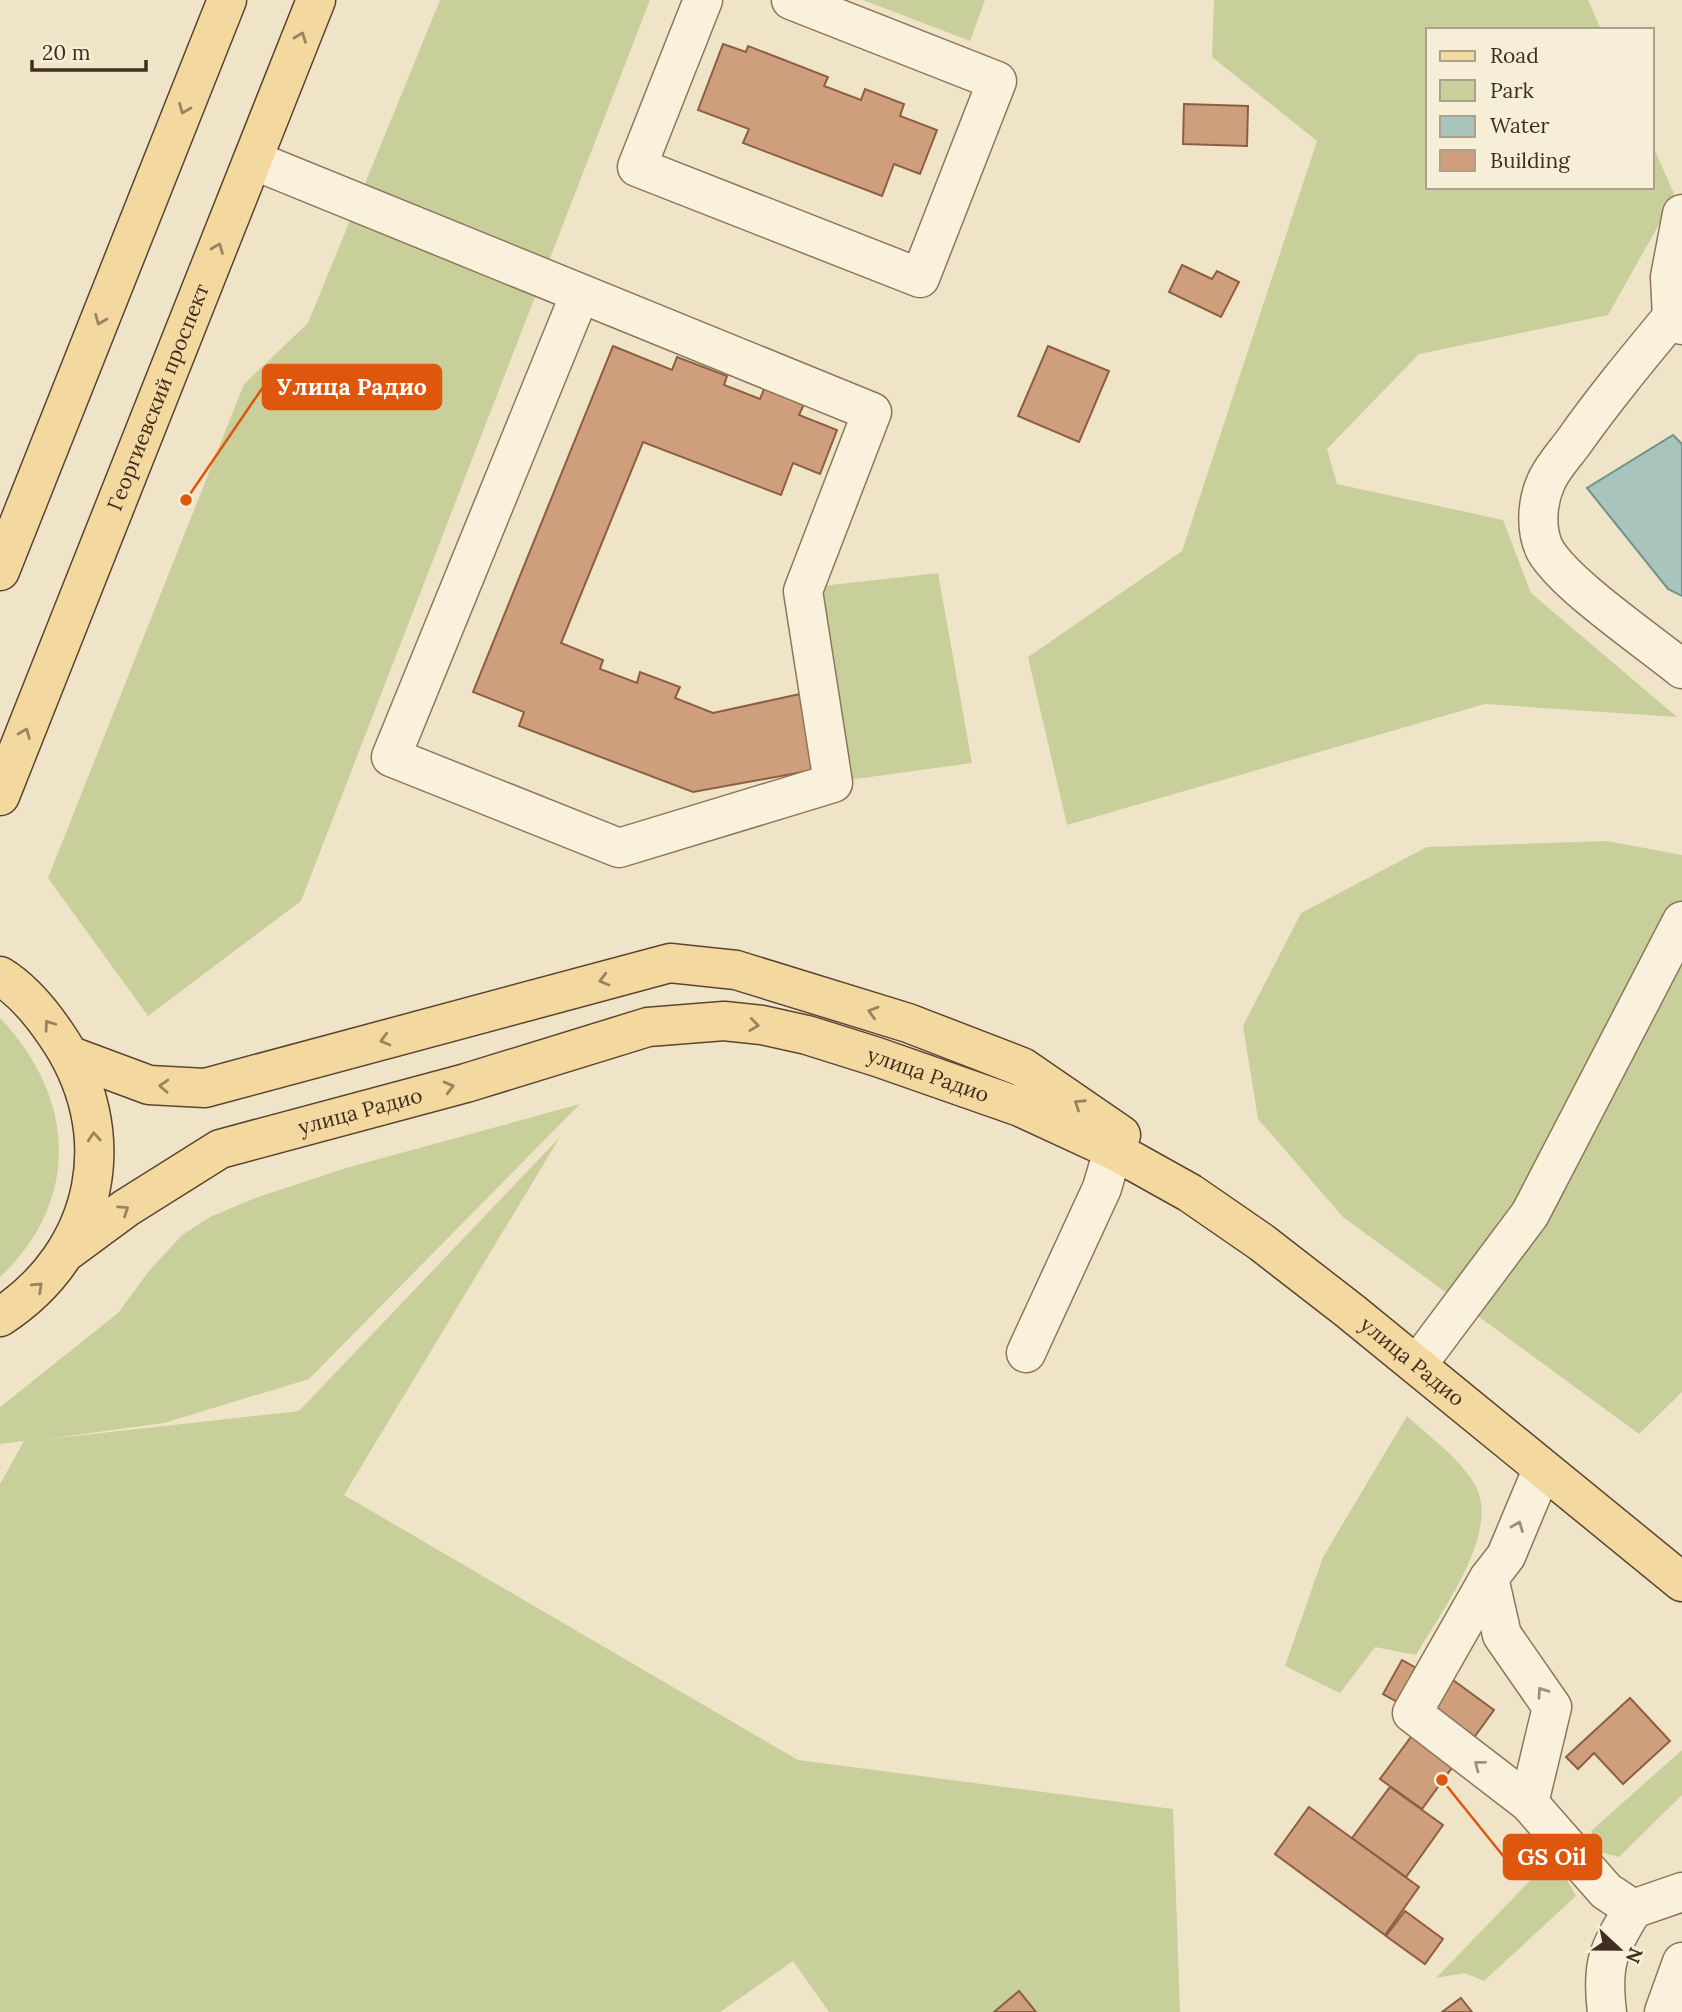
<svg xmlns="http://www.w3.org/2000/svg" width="1682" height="2012" viewBox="0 0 1682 2012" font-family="Lora,serif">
	<rect width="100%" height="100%" fill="#f0e4c8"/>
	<!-- green -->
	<g fill="#c9cf9b">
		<path d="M440,0h210l-349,901 -153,115 -100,-138 196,-494 64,-61z"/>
		<path d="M863,0h122l-15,41z"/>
		<path d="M1214,0h374l13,30h-173v157h224v-43l23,52 -67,119 -189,39 -92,95 10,35 166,36 28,73 146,124 -192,-13 -418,121 -39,-168 154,-106 135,-410 -105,-84z"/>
		<path d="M938,573l34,190 -124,17 -27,-194z"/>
		<path d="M1607,841l75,14v537l-43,42 -296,-217 -85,-98 -15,-93 58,-113 126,-66z"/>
		<path d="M0,1018c75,79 82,181 0,259z"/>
		<path d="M580,1104l-271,275 -145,44 -117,16 252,-28 261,-274 -216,358 454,265 375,49 7,203h-351l-36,-51 -73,51h-720v-528l24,-43 -24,3v-37l118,-94 31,-42 33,-36 28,-18 48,-20 88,-29z"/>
		<path d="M1407,1416c22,21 53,42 68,69 27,47 -36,130 -59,170l-41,-8 -35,46 -55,-27 38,-109z"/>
		<path d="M1682,1750v45l-63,62 -19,-5 -9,-21z"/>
		<path d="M1546,1864l17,8 13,24 -92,85 -19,-8 -29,5z"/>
	</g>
	<!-- water -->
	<path fill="#a9c4bc" stroke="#6f938a" stroke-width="2" d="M1673,435l9,9v152l-14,-7 -81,-101z"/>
	<!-- building -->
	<g fill="#cf9f7d" stroke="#8d5f41" stroke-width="2">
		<path d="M723,44l23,8 2,-6 80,31 -4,9 37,14 4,-11 39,15 -4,12 37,14 -17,44 -26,-10 -12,32 -139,-53 6,-14 -51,-19z"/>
		<path d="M1184,104l64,2 -1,40 -64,-2z"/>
		<path d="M1182,265l30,14 5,-8 22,11 -18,35 -52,-25z"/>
		<path d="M613,346l59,24 5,-13 50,19 -3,9 36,14 4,-10 40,15 -5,11 38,15 -17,44 -27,-11 -12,32 -138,-53 -82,201 42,17 -3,9 37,14 3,-11 40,15 -5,11 38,15 87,-19 14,76 -121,22 -174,-66 5,-14 -51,-20z"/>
		<path d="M1048,346l61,25 -30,71 -61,-26z"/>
		<path d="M1402,1660l16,9 -19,34 -16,-9z"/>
		<path d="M1453,1680l41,30 -72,99 -42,-30z"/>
		<path d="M1630,1698l40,43 -47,43 -29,-31 -16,16 -12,-12z"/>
		<path d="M1390,1787l53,38 -37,52 -54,-39z"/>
		<path d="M1309,1807l110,80 -34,48 -110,-81z"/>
		<path d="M1405,1911l38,28 -18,25 -39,-28z"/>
		<path d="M1019,1991l17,21h-42z"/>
		<path d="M1461,1998l11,14h-30z"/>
	</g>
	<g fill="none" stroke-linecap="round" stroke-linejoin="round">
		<defs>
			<g id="minor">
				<path d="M703,0l-66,167 283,111 77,-197 -206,-81"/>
				<path d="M253,160l619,252 -69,179 30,192 -214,65 -228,-91 189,-463"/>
				<path d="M1682,214l-12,63 2,40 10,8"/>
				<path d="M1672,317c-34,41 -68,82 -99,126 -9,12 -21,25 -27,39 -9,20 -11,48 -1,68 20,35 103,91 137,119"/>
				<path d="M1026,1353l76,-165 11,-38"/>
				<path d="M1417,1365l113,-151 152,-293"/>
				<path d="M1542,1470l-36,86 -17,22 -77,135 117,90 77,88 27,18 49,-17"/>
				<path d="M1489,1578l13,57 50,72 -23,96"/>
				<path d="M1607,2012c-6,-49 1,-61 26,-103"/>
				<path d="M1664,2012l18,-50"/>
			</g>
			<g id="major">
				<path d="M0,571l227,-571"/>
				<path id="s1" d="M0,796l316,-796"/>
				<path d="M0,976c23,14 40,35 55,57 69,98 45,219 -55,284"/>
				<path d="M71,1056l78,29 56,3 465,-125 66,7 172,53 114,44 99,68"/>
				<path id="s2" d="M69,1250l57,-42 94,-59 246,-66 182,-56 76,-6 38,4 45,10 70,22 143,50 93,43 77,43 71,49 89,69 332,271"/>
			</g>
		</defs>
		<!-- minor casing -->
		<use href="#minor" stroke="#8d765c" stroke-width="41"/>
		<!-- major casing -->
		<use href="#major" stroke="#5b4430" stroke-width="41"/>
		<!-- minor -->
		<use href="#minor" stroke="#faf1dc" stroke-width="38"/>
		<!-- major -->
		<use href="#major" stroke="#f3d9a0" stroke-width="38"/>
	</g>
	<!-- one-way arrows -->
	<defs><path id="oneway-chevron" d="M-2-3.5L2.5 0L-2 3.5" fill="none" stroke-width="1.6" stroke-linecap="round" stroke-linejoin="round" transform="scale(1.75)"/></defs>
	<g stroke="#988460">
		<use href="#oneway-chevron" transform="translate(301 37) rotate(-69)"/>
		<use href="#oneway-chevron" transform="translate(184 109) rotate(112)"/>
		<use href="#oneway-chevron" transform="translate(218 248) rotate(-69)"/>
		<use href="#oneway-chevron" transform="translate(100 320) rotate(112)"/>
		<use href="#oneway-chevron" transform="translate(25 733) rotate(-68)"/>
		<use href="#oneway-chevron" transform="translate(604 980) rotate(165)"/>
		<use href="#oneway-chevron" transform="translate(873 1012) rotate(-163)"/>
		<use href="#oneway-chevron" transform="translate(49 1025) rotate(-126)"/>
		<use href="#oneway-chevron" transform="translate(754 1025) rotate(7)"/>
		<use href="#oneway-chevron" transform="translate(385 1040) rotate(165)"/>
		<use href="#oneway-chevron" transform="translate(164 1086) rotate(-177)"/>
		<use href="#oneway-chevron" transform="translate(449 1087) rotate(-15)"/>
		<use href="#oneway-chevron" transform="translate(1079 1104) rotate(-147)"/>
		<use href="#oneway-chevron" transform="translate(94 1137) rotate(-94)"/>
		<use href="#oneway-chevron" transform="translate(124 1210) rotate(-34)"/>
		<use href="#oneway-chevron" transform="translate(38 1287) rotate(-43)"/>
	</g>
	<g stroke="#9c907e">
		<use href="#oneway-chevron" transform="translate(1518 1526) rotate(-68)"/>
		<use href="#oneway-chevron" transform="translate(1542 1692) rotate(-125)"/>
		<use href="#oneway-chevron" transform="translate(1479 1765) rotate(-142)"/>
	</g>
	<g text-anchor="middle" stroke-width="5" stroke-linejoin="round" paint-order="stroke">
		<!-- street labels -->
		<g font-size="21" fill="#3d2e20" stroke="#f7eed8">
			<text dy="7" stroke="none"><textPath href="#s1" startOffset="429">Георгиевский проспект</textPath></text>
			<text dy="7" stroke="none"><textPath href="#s2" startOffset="915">улица Радио</textPath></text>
			<text dy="7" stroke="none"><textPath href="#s2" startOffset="327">улица Радио</textPath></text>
			<text dy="7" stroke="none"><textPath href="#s2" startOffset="1482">улица Радио</textPath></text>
		</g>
	</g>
	<!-- callouts -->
	<path fill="none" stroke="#df570d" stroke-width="2.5" d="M186 500L263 387M1442 1780L1504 1857"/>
	<g fill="#df570d" stroke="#f7eed8" stroke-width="2.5">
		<circle cx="186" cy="500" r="7"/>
		<circle cx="1442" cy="1780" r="7"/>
	</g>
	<g fill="#df570d" stroke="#df570d" stroke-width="2.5">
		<rect x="263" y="365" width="178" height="44" rx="7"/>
		<rect x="1504" y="1835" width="97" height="44" rx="7"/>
	</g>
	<g font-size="23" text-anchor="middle" font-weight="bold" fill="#fff">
		<text x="352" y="395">Улица Радио</text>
		<text x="1552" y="1865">GS Oil</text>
	</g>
	<!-- legend -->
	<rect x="1426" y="28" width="228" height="161" fill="#f7eed8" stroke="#ada18e" stroke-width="2"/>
	<rect x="1440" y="51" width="35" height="10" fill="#f3d9a0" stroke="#ada18e" stroke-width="2"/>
	<text x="1490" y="63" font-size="21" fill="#3d2e20">Road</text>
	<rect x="1440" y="80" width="35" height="21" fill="#c9cf9b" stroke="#ada18e" stroke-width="2"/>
	<text x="1490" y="98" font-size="21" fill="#3d2e20">Park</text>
	<rect x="1440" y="116" width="35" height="21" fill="#a9c4bc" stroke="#ada18e" stroke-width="2"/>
	<text x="1490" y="133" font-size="21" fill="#3d2e20">Water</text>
	<rect x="1440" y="150" width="35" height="21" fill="#cf9f7d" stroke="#ada18e" stroke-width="2"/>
	<text x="1490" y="168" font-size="21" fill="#3d2e20">Building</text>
	<!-- north arrow -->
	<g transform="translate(1619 1949) rotate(112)" stroke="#f7eed8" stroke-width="5" paint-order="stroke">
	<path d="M0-5L12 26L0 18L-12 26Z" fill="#3d2e20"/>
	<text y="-10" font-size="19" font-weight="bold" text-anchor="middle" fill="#3d2e20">N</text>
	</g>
	<!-- scale -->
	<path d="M32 60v10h114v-10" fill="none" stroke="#3d2e20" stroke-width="3.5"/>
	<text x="42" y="60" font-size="21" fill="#3d2e20" stroke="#f7eed8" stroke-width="5" paint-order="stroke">20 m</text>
</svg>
